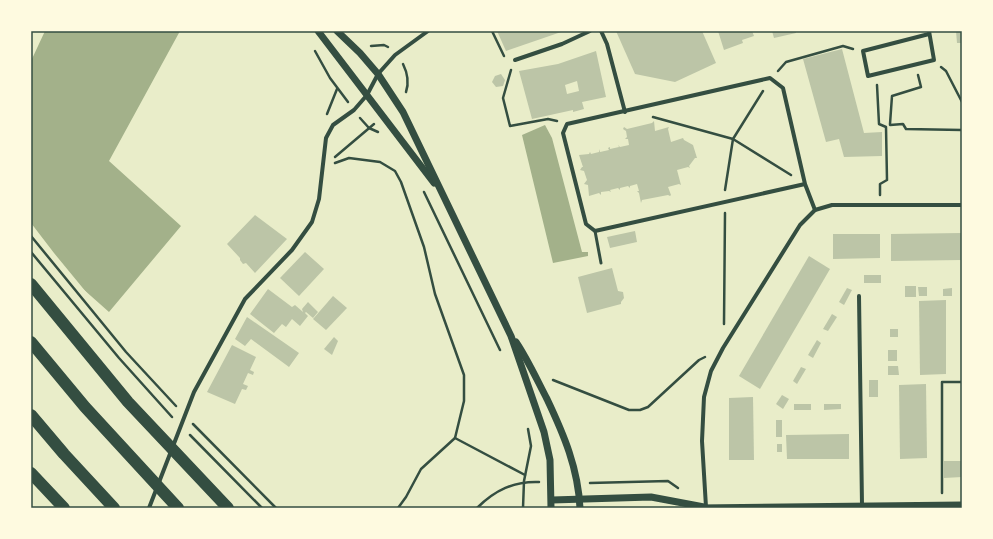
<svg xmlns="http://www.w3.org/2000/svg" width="993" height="539" viewBox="0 0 993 539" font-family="'DM Sans',sans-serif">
	<rect width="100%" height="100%" fill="#e9edc9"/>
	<!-- water -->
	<g fill="#a3b18a">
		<path d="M45,31h135l-71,130 72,65 -72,86 -71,-63 -7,7v-195z"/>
		<path d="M545,125l7,13 30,114h6v4l-35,7 -31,-128z"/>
	</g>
	<!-- pier -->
	<path fill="#e9edc9" d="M31,223l23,30 37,45 -53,-46 -7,6z"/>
	<!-- building -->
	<g fill="#bcc5a7" fill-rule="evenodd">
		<path d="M497,31h67l-58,20z"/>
		<path d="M616,31h86l14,32 -41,19 -40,-8z"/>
		<path d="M718,31h34l2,5 -12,4 1,3 -19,7z"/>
		<path d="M772,31h24v2l-22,5z"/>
		<path d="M956,31h6v12h-5z"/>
		<path d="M842,49l22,84 18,-1v24l-38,1 -5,-18 -13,3 -23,-83z"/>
		<path d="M596,51l10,46 -24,5 2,7 -11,3v-2l-41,9 -13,-48 39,-7zM577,81l2,10 -12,3 -2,-9z"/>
		<path d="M501,74l4,6 -2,6 -7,1 -4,-5 3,-6z"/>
		<path d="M654,121l1,10 14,-4 -1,2 3,13 12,-4 1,2 9,5 4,13h-2l-6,8 1,2 -2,-1 -11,3 4,15 -2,-1 -11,3 3,8 -1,1 -2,-1 -26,5 -1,3 -2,-10 -2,-2h2l-2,-7 -7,2v2l-2,-2 -8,2v2l-2,-2 -8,2 1,2 -2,-1 -8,1v3l-2,-2 -10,3 -1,-11 -4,-1 3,-4 -3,-9 -4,-1 2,-3h1l-4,-12 10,-1 1,-2 1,2 8,-2 1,-3v3l9,-2 -1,-2 2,-1v2l9,-2 -1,-2 2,2 9,-2 -1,-6h-3l2,-2 -1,-6 -3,-2 1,-2 3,2 25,-6z"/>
		<path d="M255,215l32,24 -32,34 -9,-10 -3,1 -3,-4v-2l-13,-14z"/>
		<path d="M635,231l2,11 -27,6 -3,-11z"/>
		<path d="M962,233v27l-71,1v-27z"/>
		<path d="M833,234h47v24l-47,1z"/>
		<path d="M305,252l19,17 -25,27 -19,-18z"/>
		<path d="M809,256l21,13 -70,120 -21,-13z"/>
		<path d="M612,268l6,23 5,1 1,6 -3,4v2l-34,9 -9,-36z"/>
		<rect x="864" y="275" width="17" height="8"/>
		<rect x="905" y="286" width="11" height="11"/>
		<path d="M918,287h9v9h-8z"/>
		<path d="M847,288l5,2 -8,15 -5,-3z"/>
		<path d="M952,288v8h-9v-7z"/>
		<path d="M268,289l24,18 3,-2 8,7 -1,-3 6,-7 10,10 -5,6 -7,-6 -1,1 3,3 -8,10 -8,-7 -6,8 -4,-3 -8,9 -24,-19z"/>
		<path d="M333,296l14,12 -21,22 -13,-11z"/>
		<path d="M946,300v74l-26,1 -1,-74z"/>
		<path d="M832,314l5,3 -9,14 -5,-2z"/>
		<path d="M247,317l52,36 -10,14 -38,-28 -6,7 -10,-7z"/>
		<rect x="890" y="329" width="8" height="8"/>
		<path d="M334,337l4,4 -6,14 -8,-6z"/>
		<path d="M817,340l4,3 -8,15 -5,-3z"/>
		<path d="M232,345l24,12 -6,13 4,2 -1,3 -5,-2 -5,11 5,2 -2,4 -4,-1 -7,15 -28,-12z"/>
		<rect x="888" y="350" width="9" height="11"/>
		<path d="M888,366h10l1,9h-11z"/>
		<path d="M801,367l5,2 -9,15 -4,-3z"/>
		<rect x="869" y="380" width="9" height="17"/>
		<path d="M926,384l1,74 -27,1 -1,-74z"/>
		<path d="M782,395l7,4 -6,10 -7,-5z"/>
		<path d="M753,397l1,63h-25v-62z"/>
		<rect x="794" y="404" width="17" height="6"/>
		<path d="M824,404h17v5l-17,1z"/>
		<rect x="776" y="420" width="6" height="17"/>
		<path d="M849,434v25h-62l-1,-24z"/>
		<rect x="777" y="444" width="5" height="8"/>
		<path d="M944,461h18v16l-18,1z"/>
	</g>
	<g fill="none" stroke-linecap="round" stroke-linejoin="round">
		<!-- path -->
		<g stroke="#344e41" stroke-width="2.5">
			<path d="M492,31l12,25"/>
			<path d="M371,46l13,-1 4,2"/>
			<path d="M315,51l15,27 18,24"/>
			<path d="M403,64c4,8 6,19 3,28"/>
			<path d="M941,67l5,4 16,31"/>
			<path d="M511,70l-8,28 7,28 38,-7 9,2"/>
			<path d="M778,71l8,-9 57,-16 10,3"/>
			<path d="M877,85l2,39 7,3 1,53 -7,4v11"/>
			<path d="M327,114l10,-25"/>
			<path d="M653,117l80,22 58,36"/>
			<path d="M360,118l9,10 9,4"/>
			<path d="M890,124l2,-28 29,-9 -3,-12"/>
			<path d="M890,125l13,-1 3,5 56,1"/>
			<path d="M335,157l39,-33"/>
			<path d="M335,163l14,-5 31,4 15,9 6,11 23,65 11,47 29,81v26l-9,37 -34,31 -15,28 -8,11"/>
			<path d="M725,190l8,-51 30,-48"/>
			<path d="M424,192l76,158"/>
			<path d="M31,236l95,116 50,54"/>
			<path d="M31,252l88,106 53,59"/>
			<path d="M724,324l1,-111"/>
			<path d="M553,380l76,30h11l8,-3 51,-47 6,-3"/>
			<path d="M193,424l83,84"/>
			<path d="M190,435l72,73"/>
			<path d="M455,438l70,37"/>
			<path d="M590,483l78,-2 10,7"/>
			<path d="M942,493v-111h20"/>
			<path d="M477,508c18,-18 37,-27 62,-26"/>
			<path d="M523,508l1,-27 7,-35 -3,-17"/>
		</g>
		<!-- service -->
		<path stroke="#344e41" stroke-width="3" d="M595,231l6,32"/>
		<!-- minor -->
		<g stroke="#344e41" stroke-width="4">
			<path d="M601,31l6,13 18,68"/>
			<path d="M929,31l5,29 -66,16 -5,-25 66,-17"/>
			<path d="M515,60l47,-16 28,-13"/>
			<path d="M805,184l-210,47 -9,-7 -23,-91 4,-9 203,-46 13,10 22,96 10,26"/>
			<path d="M859,296l3,209"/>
			<path d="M706,507l-4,-66 2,-44 7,-26 12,-23 77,-123 15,-15 17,-5h130"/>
			<path d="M149,508l45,-116 51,-93 47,-49 20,-28 7,-23 7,-61 7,-13 21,-15 13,-15 11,-21 17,-19 33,-24"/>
		</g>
		<!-- tertiary -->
		<g stroke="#344e41" stroke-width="7">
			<path d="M318,31l116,152"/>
			<path d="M337,31l23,22 18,21 25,38 108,224 33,96 6,28 1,48"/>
			<path d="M516,342c12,18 21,38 31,57 17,36 31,69 33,109"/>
			<path d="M552,500l99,-3 53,10"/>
			<path d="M699,508l263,-3"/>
		</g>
		<!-- motorway -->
		<g stroke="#344e41" stroke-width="12">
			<path d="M31,284l97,118 100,106"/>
			<path d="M31,342l54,65 93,101"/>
			<path d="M31,415l33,39 50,54"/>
			<path d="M31,473l33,35"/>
		</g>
	</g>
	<!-- border -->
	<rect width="993" height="539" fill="none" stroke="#fefae0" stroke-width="64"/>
	<rect x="32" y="32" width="929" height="475" fill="none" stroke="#344e41" stroke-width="1.5"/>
</svg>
